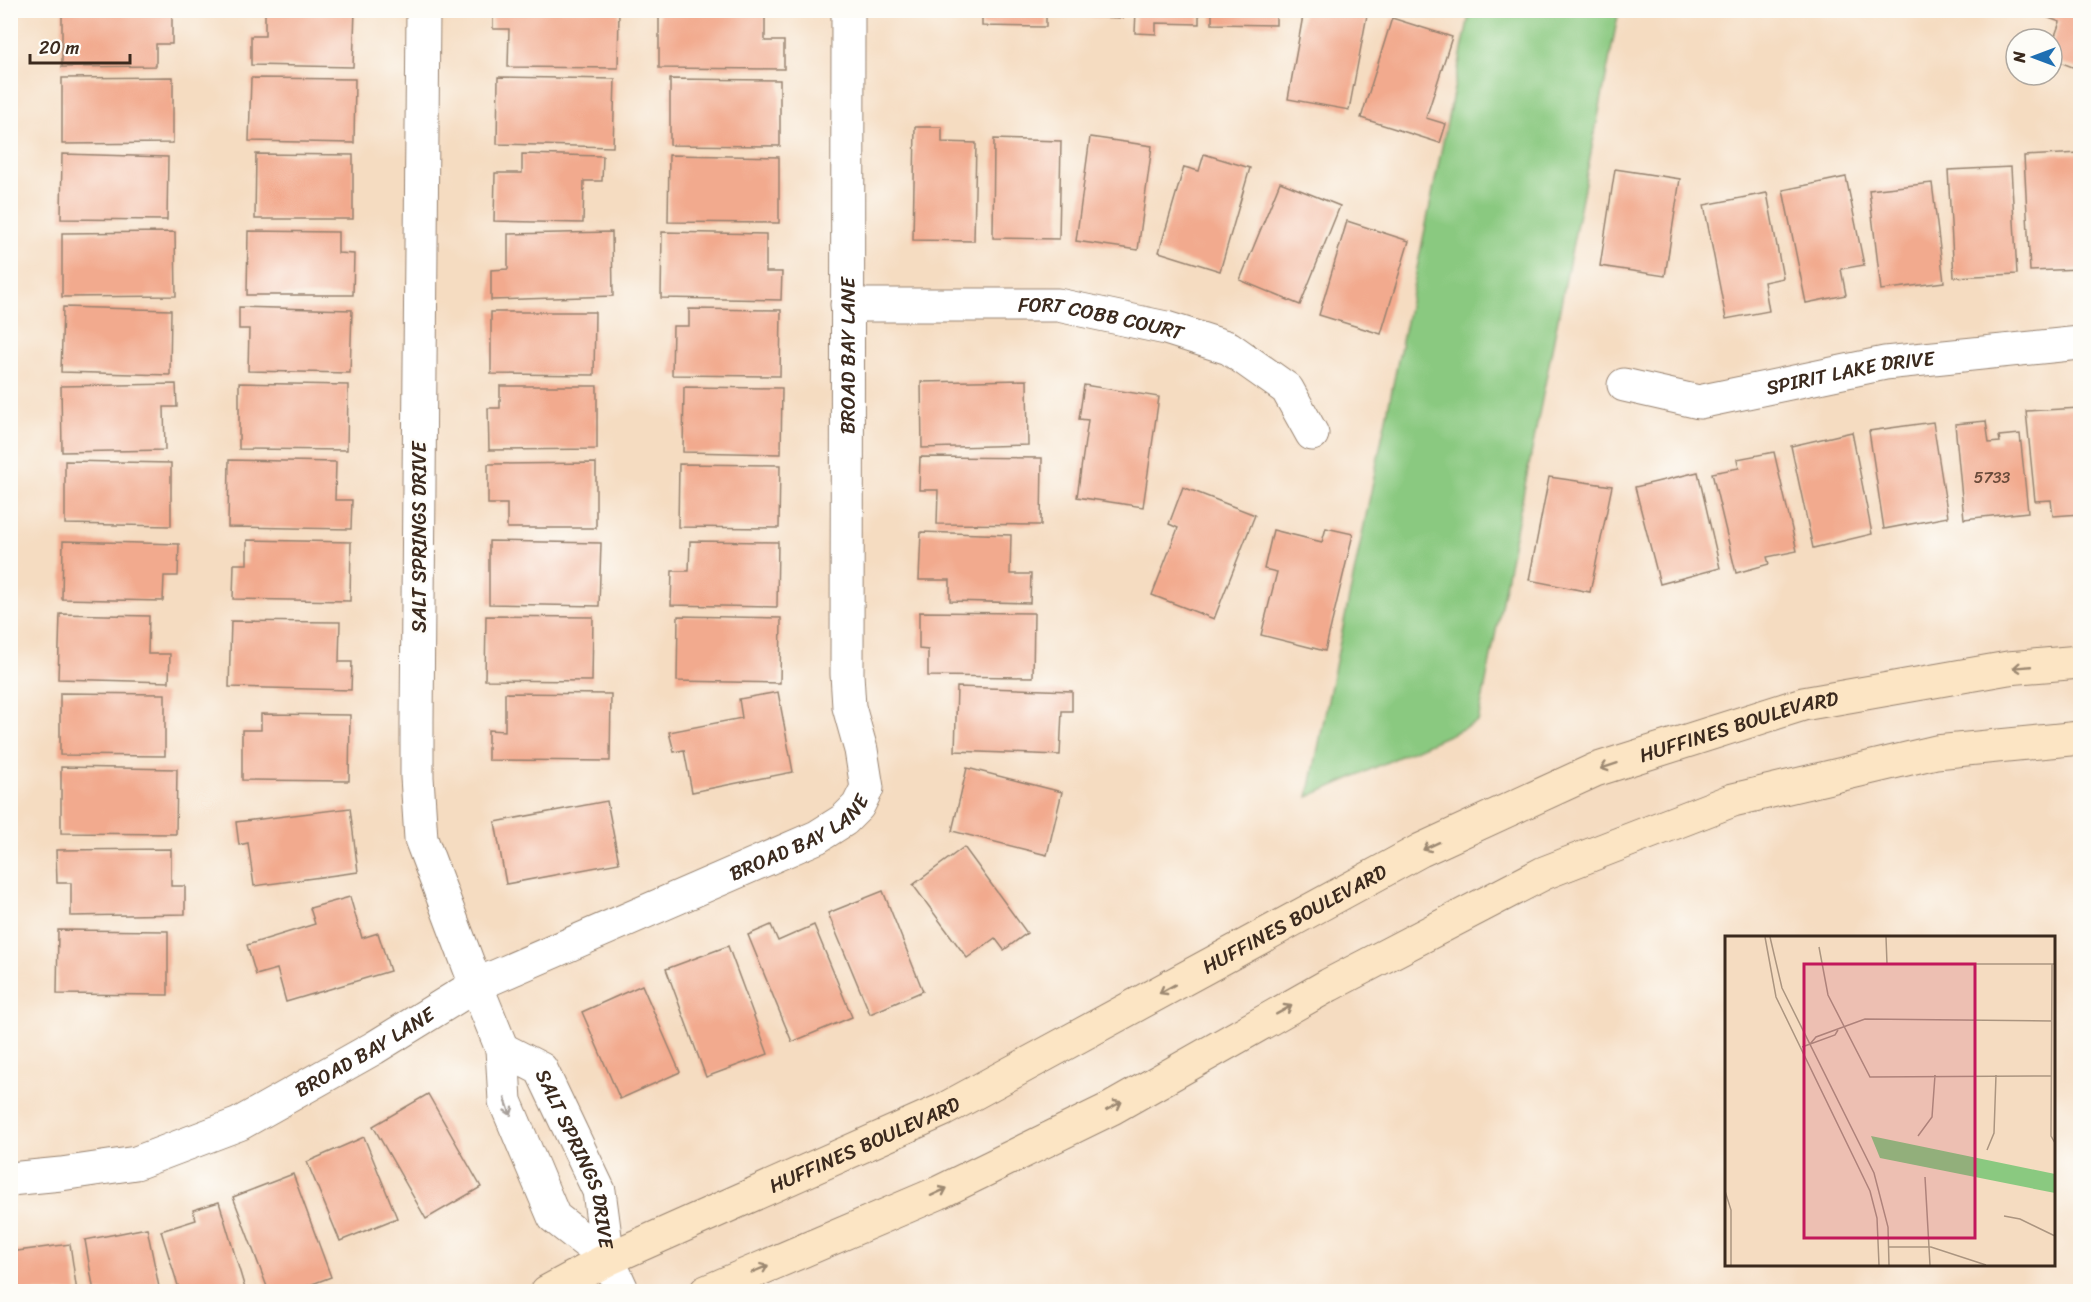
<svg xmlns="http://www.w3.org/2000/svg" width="2091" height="1302" viewBox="0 0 2091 1302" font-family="Sriracha,sans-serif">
	<rect width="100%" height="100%" fill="#fdfcf7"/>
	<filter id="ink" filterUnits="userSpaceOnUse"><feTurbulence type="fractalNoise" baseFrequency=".0167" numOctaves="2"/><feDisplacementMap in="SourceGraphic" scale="12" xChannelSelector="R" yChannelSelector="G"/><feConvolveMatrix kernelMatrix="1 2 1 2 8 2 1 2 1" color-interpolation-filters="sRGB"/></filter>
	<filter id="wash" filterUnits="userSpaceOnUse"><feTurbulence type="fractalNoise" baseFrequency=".008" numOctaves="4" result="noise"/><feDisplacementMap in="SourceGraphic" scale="24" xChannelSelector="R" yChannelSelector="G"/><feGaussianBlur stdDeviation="1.35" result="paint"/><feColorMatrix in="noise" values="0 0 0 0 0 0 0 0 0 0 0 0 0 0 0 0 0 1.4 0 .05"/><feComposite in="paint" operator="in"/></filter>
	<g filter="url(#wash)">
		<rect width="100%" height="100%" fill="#f5dcc1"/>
		<!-- green -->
		<path fill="#8ac980" stroke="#627a4f" stroke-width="1.5" d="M1470,11h149l-141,711 -170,75z"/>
		<g id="blocks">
			<!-- building -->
			<g fill="#f2aa8e">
				<path d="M62,10h110v34h-16v22l-94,1z"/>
				<path d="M265,10h90l-2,57 -102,-2v-29h14z"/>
				<path d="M493,10h126l-1,58 -110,-1 1,-38h-16z"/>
				<path d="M659,10h106v31h19v28l-125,-1z"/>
				<path d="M905,10h64v6l-64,-1z"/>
				<path d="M982,10h64v17l-64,-1z"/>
				<path d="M1058,10h64v8l-64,-2z"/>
				<path d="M1136,10h63v14l-43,-1v11l-21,-1z"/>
				<path d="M1212,10h64v15l-64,-1z"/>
				<path d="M1304,10h64l-19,100 -61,-11z"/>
				<path d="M2048,10h32v60l-28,-11v-15l8,-22 -14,-5z"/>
				<path d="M1392,18l60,19 -26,81 20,6 -6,19 -79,-25z"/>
				<path d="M173,77v66l-111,1v-66z"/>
				<path d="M498,77l117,2 -2,68 -116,-3z"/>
				<path d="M251,78l104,1 -1,64 -105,-2z"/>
				<path d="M670,79l110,1v66l-110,-1z"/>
				<path d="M915,127h27v15l34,1 -2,98 -61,-1z"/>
				<path d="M1090,137l62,9 -14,104 -62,-9z"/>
				<path d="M994,139l67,2 -2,98 -66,-1z"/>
				<path d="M2080,153v116l-50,2 -6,-115z"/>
				<path d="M62,154l106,3 -1,63 -106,-1z"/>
				<path d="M256,154l97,1v64h-98z"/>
				<path d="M522,154l81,2 -1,25h-18l-1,42 -89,-2 1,-48h27z"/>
				<path d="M1204,154l46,14 -30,103 -61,-19 25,-85 15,4z"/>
				<path d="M669,155l110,2v66l-111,-1z"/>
				<path d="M2011,167l6,107 -63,3 -6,-107z"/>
				<path d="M1615,169l65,10 -15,97 -65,-10z"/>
				<path d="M1846,177l18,88 -23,4 5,26 -40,8 -23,-113z"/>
				<path d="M1280,182l60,24 -40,99 -60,-25z"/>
				<path d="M1932,183l12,99 -63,8 -12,-100z"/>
				<path d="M1767,193l16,85 -19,4 5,29 -43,8 -22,-114z"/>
				<path d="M1347,221l62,20 -28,93 -62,-19z"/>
				<path d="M248,231l90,1v21l16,1 -1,41h-106z"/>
				<path d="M175,232l1,64 -114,1v-64z"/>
				<path d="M612,232l1,64 -122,4v-30l17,-1v-35z"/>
				<path d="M662,232l104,2v38h16l-1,28 -120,-2z"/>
				<path d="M63,307l108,3 -1,65 -109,-3z"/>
				<path d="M239,307l113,3 -2,63 -102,-2 1,-42h-10z"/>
				<path d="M689,309l92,1 -1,66 -108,-1 1,-49h16z"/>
				<path d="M491,312h104l-1,63 -103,-1z"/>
				<path d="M1027,380l1,65 -106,3 -1,-66z"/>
				<path d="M239,383l109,2 -1,65 -108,-1z"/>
				<path d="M176,384l1,23h-13l1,43 -103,2 -1,-66z"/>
				<path d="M1084,385l75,12 -16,110 -66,-10 11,-77 -9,-1z"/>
				<path d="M500,386h97v63l-108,1 -1,-42h12z"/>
				<path d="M684,387l98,1 -1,66 -98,-2z"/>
				<path d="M2080,408v106l-27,2 -2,-16 -16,1 -9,-90z"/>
				<path d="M1986,421l3,22 11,-1 -1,-6 21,-2 8,78 -64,7 -9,-95z"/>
				<path d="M1933,422l15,95 -64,12 -15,-98z"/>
				<path d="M1852,432l20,102 -59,14 -22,-102z"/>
				<path d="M1774,452l23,99 -30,6 2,7 -33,9 -24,-100 27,-5 -2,-9z"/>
				<path d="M920,457l122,1 -1,67 -104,-1 1,-34h-19z"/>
				<path d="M229,460l107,2 -1,38h17l-1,29 -123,-2z"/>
				<path d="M65,461l106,2v63l-106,-2z"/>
				<path d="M596,463v65h-89v-24h-19v-40z"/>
				<path d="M679,464l101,1 -1,63 -101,-1z"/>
				<path d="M1698,472l22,96 -60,16 -25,-97z"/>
				<path d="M1549,477l63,9 -22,106 -61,-12z"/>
				<path d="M1183,487l72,28 -41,104 -62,-24 26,-67 -9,-4z"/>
				<path d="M1326,528l27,6 -28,117 -64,-16 16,-63 -13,-3 9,-39 49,12z"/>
				<path d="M921,532l90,3 -1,39h21l-1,29 -80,-2v-21h-31z"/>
				<path d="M247,540l104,2 -1,59 -117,-2 1,-35h13z"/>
				<path d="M63,541l116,3 -1,32h-14l-1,25 -101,-2z"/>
				<path d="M489,541l112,2 -2,63 -110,-2z"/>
				<path d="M690,541l88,1 -1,65 -106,-2 1,-34h17z"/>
				<path d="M919,612l115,1 -1,64 -105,-1v-26l-9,-1z"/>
				<path d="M60,614l89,2 -1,38h22l-1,28 -111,-3z"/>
				<path d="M486,616l107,1 -1,64 -107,-1z"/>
				<path d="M678,616l103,2 -1,65 -103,-2z"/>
				<path d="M231,621l109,1 -1,40h13l-1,28 -122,-3z"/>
				<path d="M957,687l115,4v20h-10l-2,44 -105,-4z"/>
				<path d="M778,692l15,80 -101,20 -8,-42 -10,2 -5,-20 73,-14 -3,-19z"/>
				<path d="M60,693l105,1v62l-105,-1z"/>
				<path d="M505,693l106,1 -1,67 -122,-1v-30l17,1z"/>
				<path d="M261,714l89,1 -1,66 -107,-1v-50h19z"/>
				<path d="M61,767l116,2 -1,65 -115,-1z"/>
				<path d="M967,768l95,24 -15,63 -95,-24z"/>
				<path d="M607,801l12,62 -113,21 -11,-62z"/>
				<path d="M350,808l8,64 -104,14 -6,-43 -9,2 -3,-23z"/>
				<path d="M964,847l63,86 -23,17 -9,-12 -28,20 -54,-73z"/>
				<path d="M171,849v37h14v28l-114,2v-33h-14l-1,-33z"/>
				<path d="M883,891l40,100 -53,23 -42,-101z"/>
				<path d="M350,897l12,41 16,-5 12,38 -104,31 -9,-33 -21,6 -9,-30 68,-21 -5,-16z"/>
				<path d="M771,925l7,16 36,-16 38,92 -60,25 -44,-107z"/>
				<path d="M58,930l110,1v64l-111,-1z"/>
				<path d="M728,946l40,108 -62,23 -40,-108z"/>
				<path d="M642,985l38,87 -60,27 -38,-87z"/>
				<path d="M428,1094l53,93 -55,32 -53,-93z"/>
				<path d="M364,1137l33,81 -57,23 -33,-79z"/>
				<path d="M293,1174l38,103 -40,15h-22l-36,-95z"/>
				<path d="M219,1202l27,90h-66l-19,-61 35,-11 -3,-10z"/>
				<path d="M147,1228l13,64h-66l-9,-52z"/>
				<path d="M70,1244l7,48h-66l-1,-40z"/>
			</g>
		</g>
	</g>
	<g filter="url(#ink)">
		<use href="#blocks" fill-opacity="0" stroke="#988370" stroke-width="1.5"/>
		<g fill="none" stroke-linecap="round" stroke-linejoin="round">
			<defs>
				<g id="street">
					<path d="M423,10l-6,712v55l4,62 55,146 26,64 3,52 49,116 54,42"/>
					<path id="s1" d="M847,305h211l108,23 63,20 58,41 25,45"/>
					<path id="s2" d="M1624,385l75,17 186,-39 195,-20"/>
					<path id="s3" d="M502,1049l39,20 58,122 9,68 15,33"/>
					<path id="s4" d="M10,1179l51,-5 75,-11 103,-39 135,-76 102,-63 341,-148 27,-17 14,-14 9,-18 -6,-38 -12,-43 -2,-33 1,-664"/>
				</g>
				<g id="secondary">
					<path id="s5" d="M547,1292l61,-33 335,-149 478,-260 174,-80 208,-66 205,-36 72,-6"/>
					<path d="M706,1292l232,-99 174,-85 217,-123 215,-112 189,-73 203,-48 144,-14"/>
				</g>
			</defs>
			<!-- street casing -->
			<use href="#street" stroke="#988370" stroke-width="35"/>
			<!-- secondary casing -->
			<use href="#secondary" stroke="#988370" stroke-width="35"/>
			<!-- street -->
			<use href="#street" stroke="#fff" stroke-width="33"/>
			<!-- secondary -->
			<use href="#secondary" stroke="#fce5c4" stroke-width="33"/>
		</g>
		<!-- one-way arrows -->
		<defs><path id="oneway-shaft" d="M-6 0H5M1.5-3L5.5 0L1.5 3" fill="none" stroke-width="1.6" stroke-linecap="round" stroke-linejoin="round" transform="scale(1.5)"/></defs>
		<g stroke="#9c8871">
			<use href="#oneway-shaft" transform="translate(2022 667) rotate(175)"/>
			<use href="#oneway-shaft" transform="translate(1609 766) rotate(162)"/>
			<use href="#oneway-shaft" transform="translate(1431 846) rotate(155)"/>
			<use href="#oneway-shaft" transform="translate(1167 989) rotate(151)"/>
			<use href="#oneway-shaft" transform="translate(1284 1010) rotate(-29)"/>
			<use href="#oneway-shaft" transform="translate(1114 1106) rotate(-28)"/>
			<use href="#oneway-shaft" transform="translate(939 1192) rotate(-25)"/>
			<use href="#oneway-shaft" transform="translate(760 1269) rotate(-23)"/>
		</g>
		<use stroke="#a79f9a" href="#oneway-shaft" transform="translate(508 1107) rotate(71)"/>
	</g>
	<g text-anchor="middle" stroke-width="5" stroke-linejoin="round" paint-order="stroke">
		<!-- number labels -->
		<g font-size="16" fill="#694a3a">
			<text x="1992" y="483">5733</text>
		</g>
		<!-- street labels -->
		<g font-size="20" fill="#3b2a1e" stroke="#fdfcf7">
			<text dy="7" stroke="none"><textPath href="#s1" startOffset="255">FORT COBB COURT</textPath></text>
			<text dy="7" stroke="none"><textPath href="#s4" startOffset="1390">BROAD BAY LANE</textPath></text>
			<text dy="7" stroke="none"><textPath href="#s2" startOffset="231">SPIRIT LAKE DRIVE</textPath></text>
			<text transform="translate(419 537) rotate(-90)" y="7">SALT SPRINGS DRIVE</text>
			<text dy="7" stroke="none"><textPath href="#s5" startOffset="1322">HUFFINES BOULEVARD</textPath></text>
			<text dy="7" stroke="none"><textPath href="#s4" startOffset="868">BROAD BAY LANE</textPath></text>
			<text dy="7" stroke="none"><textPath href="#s5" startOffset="836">HUFFINES BOULEVARD</textPath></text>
			<text dy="7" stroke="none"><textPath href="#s4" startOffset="382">BROAD BAY LANE</textPath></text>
			<text dy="7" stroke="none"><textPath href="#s5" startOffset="350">HUFFINES BOULEVARD</textPath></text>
			<text dy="7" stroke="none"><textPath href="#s3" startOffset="141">SALT SPRINGS DRIVE</textPath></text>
		</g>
	</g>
	<!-- overview -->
	<g transform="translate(1725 936)">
		<rect width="330" height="330" fill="#f5dcc1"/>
		<path d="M146,200l184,38v19l-175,-35z" fill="#8ac980"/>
		<path fill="none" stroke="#ab9580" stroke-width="1.5" d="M40,1l11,60 94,194 7,27 2,47M45,1l12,51 92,185 14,54 1,38M161,1l1,27M94,11l9,48 42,82 182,-1M95,28h235M327,28l-1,172 4,7M85,108l6,-7 49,-18 187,2M77,111l33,-12 3,-5M193,200l14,-19 3,-42M262,214l7,-17 2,-58M200,241l5,88M0,255l6,19v55M279,280l16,3 35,17M164,311h42l55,18"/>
		<path fill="#c2185b" fill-opacity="0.15" stroke="#c2185b" stroke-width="3" d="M79,28h171v274h-171z"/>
		<rect width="330" height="330" fill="none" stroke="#3b2a1e" stroke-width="3"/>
	</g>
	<!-- margin -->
	<rect width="2091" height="1302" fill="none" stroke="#fdfcf7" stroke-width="36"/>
	<!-- north arrow -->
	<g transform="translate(2034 57) rotate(270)"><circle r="28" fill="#fdfcf7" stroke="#afa8a0" stroke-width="1.5"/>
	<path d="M0-4.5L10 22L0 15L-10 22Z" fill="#1f6fb2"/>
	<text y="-9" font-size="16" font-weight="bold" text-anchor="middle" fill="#3b2a1e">N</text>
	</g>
	<!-- scale -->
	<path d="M30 54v9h100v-9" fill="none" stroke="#3b2a1e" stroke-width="3"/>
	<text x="39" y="54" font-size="18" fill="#3b2a1e" stroke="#fdfcf7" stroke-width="4.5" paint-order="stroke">20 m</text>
</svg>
